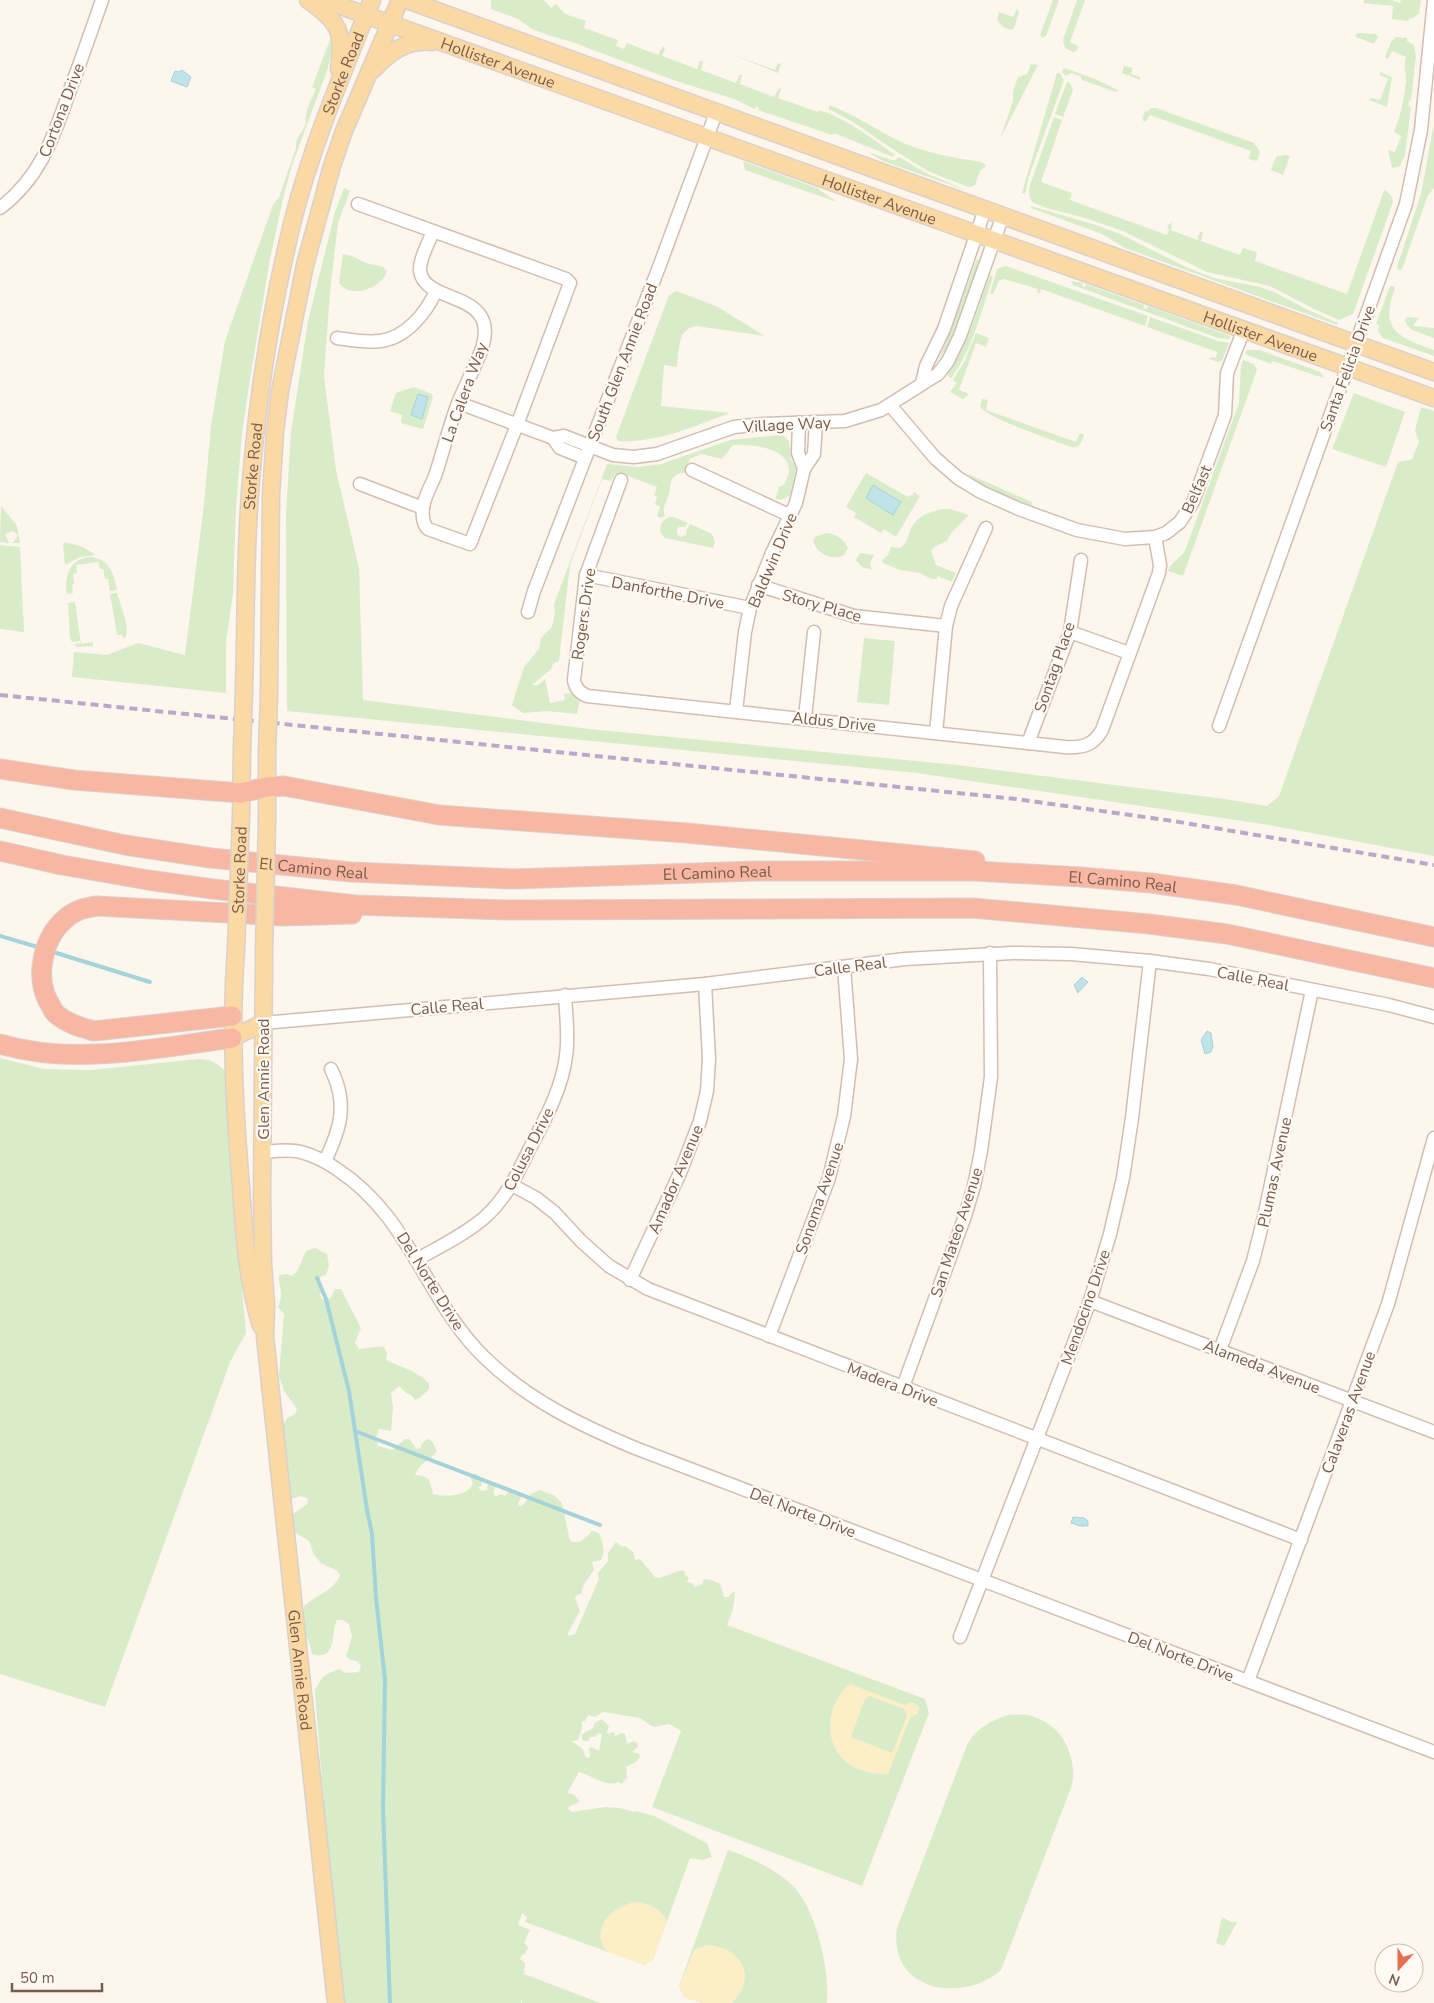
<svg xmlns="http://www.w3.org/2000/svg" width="1434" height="2003" viewBox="0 0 1434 2003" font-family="'Nunito Sans',sans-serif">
	<rect width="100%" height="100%" fill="#fdf6ec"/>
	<!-- green -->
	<g fill="#d8ecc9">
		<path d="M491,0h53l7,8 5,-4 9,10 21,7 -2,7 34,12 -2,6 8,3 3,-6 31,12 5,-9 2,2 -3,8 35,13 3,-8h3l-2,9 35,13 3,-8h3l-2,9 34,13 5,-9 2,2 -3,8 40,14 1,-2c29,9 52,28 76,45l-2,2 -59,-24 -1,2 -4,-1 -71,-24 1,-2 -3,-2 -1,3 -21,-10 -61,-19 -101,-38 -21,-6 -19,-7 -14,-10 -27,-10z"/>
		<path d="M1053,0h6l-13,36 -4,2 -2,-3z"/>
		<path d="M1077,0h8l-15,42 8,4 -1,4 -4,2 -8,-4 -2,-8z"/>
		<path d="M1364,0h27l9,3 1,-3h20l-2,13 -6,5 -4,1 -1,2 -16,-2 1,-13 -30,-3z"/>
		<path d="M1017,9l2,3 -5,16 -3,2 -8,-3 -6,-7 2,-8 14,5z"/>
		<path d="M1358,33l18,1 2,3 -4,7 -18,-7 -1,-2z"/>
		<path d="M331,37l1,15 -5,19 -35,94 -9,34 -13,60 -21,127 -7,48 -6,73 -3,86 -7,49v51l-154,-16 2,-25 33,3 31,-12 47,12 19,-151 7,-78 14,-85 48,-136 6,-8 17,-49c-1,-12 7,-14 10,-25 0,-2 -1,-5 0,-8 1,-9 7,-18 10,-26l-4,-2z"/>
		<path d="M1396,37l11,1v3l7,4 2,11 -5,44 -2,1 -1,5 3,1 -6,48 -5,11 -8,2 -4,-18 7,2 6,-16 -7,-4c7,-17 10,-33 12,-51 0,-9 -3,-16 0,-24l-14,-6 -4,8 -3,-2 6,-15z"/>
		<path d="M731,54l44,16 3,-7 3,1 -3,9z"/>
		<path d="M1031,64l7,1 -38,74 13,-38v-10l5,-14 9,-3z"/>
		<path d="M1124,66l9,2 -2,6 9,3v3l-18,-7z"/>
		<path d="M1064,68l31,11 23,11 -2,2 -34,-12 -2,-4 -9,-3 -5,3 -4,-4z"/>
		<path d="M1380,72l12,5 -5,30 -18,-7 2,-2 9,2 8,-21 -8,-4z"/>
		<path d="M1057,73h3l4,7 -35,96 -4,18 -3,-1z"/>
		<path d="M1067,82l3,1 3,7 -10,27 -8,-3z"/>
		<path d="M829,105c28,10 51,28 77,39 24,10 50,14 76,18l4,4 -6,5 -5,14 -5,2 -5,-1 -37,-15 -31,-19 -44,-30 -24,-13z"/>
		<path d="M1151,108h5l98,35 6,9 -3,9 -9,-2 3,-8 -101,-36 -4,6 -2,1 -2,-4 3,-7 2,1z"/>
		<path d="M1054,117l8,3 -21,62 31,11 -2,7 97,35 2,-5 -2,-4 5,-4 -1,8 26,10 3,-8h2l1,2 -2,7 39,14 3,-7 14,4 -2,9 92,33 37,-103 2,-1 6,7 1,5 -40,112 -14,6 -25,-11 -44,-23 -63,-14 -84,-41 -38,-13 -38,-10 -15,-6 -3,-7 1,-10z"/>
		<path d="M1434,123v65l-6,7 -26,74 -3,1 -2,-3 24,-73z"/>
		<path d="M868,152l24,8h4l3,-3 27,16 42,18 -85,-30z"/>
		<path d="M1285,155l5,1 -7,19 -12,-5 5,-13z"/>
		<path d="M743,161l74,27 20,14 -92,-32z"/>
		<path d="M344,188l6,3 -12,32 -8,69 -6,84 12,94 23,98 4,132 226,29 368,36 268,34 42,7 12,-10 119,-334 14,-3 7,-17 -4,-12 6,-23 13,4v445l-171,-32 -346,-51 -630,-62 -1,-198 5,-81 17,-111 27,-109z"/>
		<path d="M1031,206l65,19 24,9 66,33 28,11 46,9 14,5 34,18 30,13 -1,2 -212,-77 -23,-14 -71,-26z"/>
		<path d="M343,254l9,2 14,7 17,4 4,4c-5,18 -37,28 -48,12z"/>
		<path d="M977,259l3,1 -28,78 -15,25 9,-21z"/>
		<path d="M1006,266l142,50 -3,10 -104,-37 -1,4 -3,-1 1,-3 -34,-10 -5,2 -6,13 -3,-1 7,-24z"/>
		<path d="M990,275l3,2c-11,31 -21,75 -42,101l-5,-4c23,-28 31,-65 44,-99z"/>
		<path d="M1071,281l12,2 -1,3 3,1 1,-3 58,21 -1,3 4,1 1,-3 82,30v3l-12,-1 -145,-53z"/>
		<path d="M1390,286h4l1,2c-16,43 4,49 39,62v6l-51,-18 -5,-7 1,-6 -3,-1z"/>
		<path d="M676,291l40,15 49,30 -69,-10c-19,3 -17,25 -19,41l-13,-2 -3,41 69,7c-38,14 -72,30 -112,28l-2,-4 53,-142z"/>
		<path d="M1150,317l68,24 11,2 -7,18 -4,1 -8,-3 1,-2 5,1 1,-6 -70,-25z"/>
		<path d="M1407,317l12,1 -6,8 21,2v10l-22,-8 -5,-5 -2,-5z"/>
		<path d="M976,333l13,5 -3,9 -10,-4 -17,47 10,4 -6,5 -13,-7 7,-9 -4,-3 11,-18z"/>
		<path d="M1247,350h12l53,19 8,3 4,6 -52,-17 -1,3 -26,-10z"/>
		<path d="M1243,360l11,4 3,6 -74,206 -15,-5c4,-10 14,-13 18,-23l53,-145 2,-38z"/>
		<path d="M414,387l18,7 1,3 -10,32 -22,-6 1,-8 -12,-4 6,-18z"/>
		<path d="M1354,393l51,19 -19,55 -54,-18z"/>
		<path d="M982,399l6,1 -2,10 90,32 4,-9 4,2c-2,8 -5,13 -13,12 -17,-7 -86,-29 -91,-41z"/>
		<path d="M778,435l6,1 5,5 2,18 5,9 -6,27 -8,5 -7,-1 4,-12 5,-2c2,-5 5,-10 5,-15 0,-23 -40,-26 -56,-25l-11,14 -21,-5 -11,5 -6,14c-13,0 -13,10 -15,20 -1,9 -8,12 -4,23l-4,2 -4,-2 3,-9 -5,-3 2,-7 -3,-2 3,-8 -29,-11 -1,2 -12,-4 -4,7 -9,-2 -32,86 -11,96 -6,3 -2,5 -19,16h6l7,-6 5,24 15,-3 -1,-6 7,-1 9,8 -3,13 -30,-3 -24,2 -11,-8 12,-38 15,-18 2,-11 11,-11 3,-14 -1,-9 53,-140 31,3 23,-3 69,-24z"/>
		<path d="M866,473l42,24 2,-2 2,1 2,-4 6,4 -24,41 -12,-8 -3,4 -27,-16 2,-4 -10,-6z"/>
		<path d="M968,474l64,28 1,3 -2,1c-16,-6 -55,-19 -63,-32z"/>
		<path d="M1,506l16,20 3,17h-7l5,-8 -5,-4 -8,3 4,9 -9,-1z"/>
		<path d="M942,509h8l19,6 -18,18 -4,8 -11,5 -5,5 5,14 20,8 -4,9 -14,-6 -2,3h-5l-11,-6 -20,-3 -17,-7 -1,-3 6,-5 3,-8 9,1c9,-6 7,-13 12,-21 6,-12 18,-15 30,-18z"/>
		<path d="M669,517h4l15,6 -3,4h-6l-2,2v5l3,3 6,-2 1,-6 3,-5 22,10 3,8 -2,6 -48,-10c-8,-7 -6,-16 4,-21z"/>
		<path d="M826,533c10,1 18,6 22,15l-4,7c-12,6 -27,-1 -31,-14l2,-4z"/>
		<path d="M65,542l18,5 13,8 -16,2 -15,8 -2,-20z"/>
		<path d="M0,545l20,2 4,85 -24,-3z"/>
		<path d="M862,553l12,2 -4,9 2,6 -10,-3 -6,-7 3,-6z"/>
		<path d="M92,557c18,3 22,18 25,33l-7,1 -2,-12h-3l-2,-10h-3l-2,-7 -22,3 1,8 -4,1 1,10 -2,1 1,8 -6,1c-3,-19 3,-36 25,-37z"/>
		<path d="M117,593c3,12 15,37 7,46l-2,-4h-5l-7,-41z"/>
		<path d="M75,602l6,42 12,-2v4l-17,1 -1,-3 5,-1v-2l-8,1 -2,-4 -2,-35z"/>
		<path d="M864,638l31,3 -6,64 -32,-3z"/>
		<path d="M0,1058l44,11 47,1 108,-11 10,1 8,4 7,6 3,10v44l19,209 -16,29 -125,345 -105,-33z"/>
		<path d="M315,1248l12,6 2,12 -3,9 -6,2 1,22 10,-1 4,-9h6l20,39 -6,15 4,6c9,0 15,-3 25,-2l3,6 -1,7c14,7 33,11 43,24v5l-9,9 -5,2 -4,-5 -5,-2 -7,-7 -8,7 2,15 -2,23 -12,-2 -3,9 2,8 14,4 13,-11h4l8,10 4,-1v-3l6,-6 5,2 5,10c-8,11 -16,10 -22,24 15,1 15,5 18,19 13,3 33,3 40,-10l-3,-8 4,-3 8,5 -1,8 -3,1 3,4 6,-1 1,-7 4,-1 4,4 -3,7 3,4 5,-3 4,2 4,-5 7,-1 4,3 1,4 -3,7 2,2 3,-1 8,-11 9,-4 15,6 7,7 8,38c11,3 15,-2 22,-10l7,2c4,11 7,17 2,27l-9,2 2,8 -10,14 -3,10 -4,1 -2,3 5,13 -12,22 1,3 6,-2 24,-55 -1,-6 10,-12v-8l8,-11 6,5 3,-1 8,6 2,8 5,-1 15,18 4,1 23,-8 3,2v3l4,3 -2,4 5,1 3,4 7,-3 2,-5 7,1 9,4 4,13h4l5,-5h2l-2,17 -6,16 198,74 4,14 -67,173 -210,-79 29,-76 -11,-7 -17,3 -13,-9 -37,-6 -8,5 -7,-2 -3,6h-3v7l-4,12 -7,1 11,7 4,10 4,-1 -1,-8 2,-2 8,4 3,-17 -4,-1 -3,4h-5l-1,4h-6l-2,-6 12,-7 2,-5 7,-4 7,7 -2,6 1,2 4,-2 3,1 -1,4 8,-4 3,1 2,10 7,-3 3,2 1,4 -6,5 7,2 1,3 -4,5 -10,5 1,10 -5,7 -4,-2c-13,6 -26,-7 -39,-10l-12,21 6,1 6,6 -1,3 -8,3 -2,3 4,3 33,-5 15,1 14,4 2,-1 18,5 53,27 5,14 -9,3 -13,-2 -37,102 -9,5 -119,-43 2,-5 -5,-4 -4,12 12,5 -6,13 4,4 -2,6 -4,2 -2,4 5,4 -1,11 76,29h-78v-5l-1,5h-177l-7,-47 -22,-260v-6l7,-12 5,-4 12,-5 6,4 14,-1 2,-6 -4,-5 -7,-1 -4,-4 6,-19 -3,-13 -6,-4h-6c-7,13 1,42 -25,34l-4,-15 -5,-2 -1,-28c12,-15 31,-16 38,-34l-3,-4 -16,-8 -7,-8 -5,-14 -13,-8 -3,-5v-14l14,-10 1,-5 -7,-3 -10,3 -3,-4 -6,-68 5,-9 8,-4 2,-5 -13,-18 -5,-15 5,-62 -6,-7c7,-17 0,-18 1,-32l8,-1 5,2 5,-5 9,-20z"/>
		<path d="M1008,1715c6,0 13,-1 19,0 33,6 51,40 45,70l-71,185c-36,33 -113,23 -104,-42l70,-183c9,-17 23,-24 41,-30z"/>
		<path d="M728,1850c23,8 46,18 64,35 24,23 38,86 35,118h-125l-18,-6 -5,-11z"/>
		<path d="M1222,1917l9,5h6l-13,24 -8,-3z"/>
	</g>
	<!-- sand -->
	<g fill="#fcefc7" fill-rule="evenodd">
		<path d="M850,1684l55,21 6,-3 8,4 -1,8 -8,4 -22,56c-13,0 -26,-1 -38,-9 -28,-19 -25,-61 0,-81zM870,1696l34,13 3,7 -15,37 -41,-16 14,-38z"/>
		<path d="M638,1902c13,2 23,7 29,19l-14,39 -9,5 -37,-13c-19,-24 7,-48 31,-50z"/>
		<path d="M706,1945c35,1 53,32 26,58h-30l-18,-6 -5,-11 15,-36z"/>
	</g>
	<!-- water -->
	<g fill="#bfe3e8" stroke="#a5d3da">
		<path d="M182,70l9,7 -4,10 -16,-6 4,-10 4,1z"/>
		<path d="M418,394l10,3 -6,22 -11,-4z"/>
		<path d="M873,485l28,17 -8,13 -27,-17z"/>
		<path d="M1082,977l6,5 -10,11 -4,-8z"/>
		<path d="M1207,1031l4,2 2,13 -2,6 -6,2 -4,-14z"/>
		<path d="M1073,1517l11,1 4,3v5h-8l-9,-3z"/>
	</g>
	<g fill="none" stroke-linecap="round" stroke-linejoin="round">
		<!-- stream -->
		<g stroke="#a5d3da" stroke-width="4">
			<path d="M0,936l41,12"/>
			<path d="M50,951l100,31"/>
			<path d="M317,1278l9,21 23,92 18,119 5,24 4,64 9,82 -2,128 7,195"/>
			<path d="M355,1431l245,94"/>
		</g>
		<defs>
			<g id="minor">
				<path d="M358,204l208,75 4,4 -53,142 -47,119 -42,-15c-5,-4 -6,-15 -5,-21 1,-11 8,-22 12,-32 8,-24 14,-49 23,-73 7,-17 16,-34 23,-52 22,-62 -56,-45 -61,-80 -1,-12 9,-28 13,-40"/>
				<path d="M0,208c42,-32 54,-73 71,-121 11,-29 21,-58 31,-87"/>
				<path d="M337,338c14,2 29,5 43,3 26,-3 46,-28 56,-50"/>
				<path d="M922,383l4,-17 18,-37 41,-120"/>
				<path d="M459,403l94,35"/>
				<path d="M890,405l45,53 23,20 23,14 38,17 58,21 48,9 30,-2 11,-4 14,-11 13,-20 32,-87 2,-42 17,-44"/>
				<path d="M799,423l-1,30 6,16 10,-15 2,-31"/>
				<path d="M585,458l-25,-10 -7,-10 11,-2 49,19 21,2 23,-3 77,-27 30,-3 81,-3 36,-11 57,-36 10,-13 12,-25 43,-121"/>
				<path d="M692,470l99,46"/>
				<path d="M621,480l-35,95 -12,105c1,8 6,13 13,16l478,51c17,1 28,-1 37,-17l57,-157 1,-8 -5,-28"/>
				<path d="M360,484l63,24"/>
				<path d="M586,575l164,33"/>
				<path d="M758,585l96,31 92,10"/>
				<path d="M528,612l6,-21 125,-324 57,-154"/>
				<path d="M1070,632l59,21"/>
				<path d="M736,711l9,-79 5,-24 22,-55 24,-50 8,-34"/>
				<path d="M805,718l9,-86"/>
				<path d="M1219,726l187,-522 15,-74 13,-130"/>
				<path d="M936,733l10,-107 5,-20 35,-78"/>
				<path d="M1028,743l42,-111 11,-72"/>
				<path d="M263,1023l442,-39 200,-25 107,-6 59,1 79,7 59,8 180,36 45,12"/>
				<path d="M264,1152c12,-1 25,-3 37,0 14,4 26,10 37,18 72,47 87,129 146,187 44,43 94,67 151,91l799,304"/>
				<path d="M325,1161c16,-33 23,-58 6,-92"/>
				<path d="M512,1185l24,13 19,15 26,28 28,25 39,23 653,251"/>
				<path d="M416,1260c23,-13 48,-25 68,-42 22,-19 34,-45 46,-70 15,-29 32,-59 36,-92 3,-20 0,-41 -1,-61"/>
				<path d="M630,1280l50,-107 20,-52 7,-30 2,-32 -4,-75"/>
				<path d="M1090,1301l344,131"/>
				<path d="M769,1336l60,-158 15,-62 7,-57 -7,-92"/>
				<path d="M1220,1350l33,-89 11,-44 48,-227"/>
				<path d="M903,1387l62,-171 9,-30 7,-35 10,-74 -1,-124"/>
				<path d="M960,1637l130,-336 20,-67 13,-56 9,-60 18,-157"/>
				<path d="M1248,1681l140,-377 46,-166"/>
			</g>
			<g id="major">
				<path d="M308,0c30,20 37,33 31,69"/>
				<path id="s1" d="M324,0l1110,398"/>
				<path d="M407,0l1027,372"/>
				<path d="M373,70c15,-17 35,-31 59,-28"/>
				<path id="s2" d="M244,692c2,-74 1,-149 8,-223 7,-83 21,-168 41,-249 19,-75 50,-148 79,-220"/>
				<path d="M269,695l2,-200 4,-63 5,-41 25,-126 27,-99 12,-35 56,-131"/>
				<path d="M267,752v68"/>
				<path d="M241,817l1,-68"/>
				<path d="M236,949c-6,79 -2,158 5,237 3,46 6,95 20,140"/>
				<path id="s3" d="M264,953l-2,242 1,69 3,42 -1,31 71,666"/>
				<path d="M232,1038l31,-15"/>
			</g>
			<g id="highway">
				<path d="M0,769l74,11 167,13 26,-6 17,-1 155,29 248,18 288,28"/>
				<path id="s4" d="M0,818l125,27 86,13 140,14 162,7 243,-8h220l104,6 71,6 85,12 198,42"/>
				<path d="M0,851l62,14 86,15 65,9 142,16 152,5 466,-2 176,16 78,10 207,44"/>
				<path d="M232,1016l-138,15c-14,-4 -26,-7 -38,-17 -4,-4 -5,-9 -8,-13 -13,-26 -5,-63 17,-82 10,-9 19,-11 32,-13l187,10 68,-2"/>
				<path d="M0,1044c75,22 156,4 232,-6"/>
			</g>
		</defs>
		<!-- minor casing -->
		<use href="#minor" stroke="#d1beb0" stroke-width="15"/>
		<!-- major casing -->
		<use href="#major" stroke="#dad1cd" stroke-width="19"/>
		<!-- highway casing -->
		<use href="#highway" stroke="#dad1cd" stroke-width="21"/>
		<!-- minor -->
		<use href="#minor" stroke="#fff" stroke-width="12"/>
		<!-- major -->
		<use href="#major" stroke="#fbd9a5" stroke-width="16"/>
		<!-- highway -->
		<use href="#highway" stroke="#f7b7a3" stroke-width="19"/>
		<!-- rail -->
		<path stroke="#b9a8c9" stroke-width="4" stroke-dasharray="8 5" stroke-linecap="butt" d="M0,695l1016,104 157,22 261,44"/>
		<defs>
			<g id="major-bridge">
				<path d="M242,749l2,-57"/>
				<path d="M267,752l2,-57"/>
				<path id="s5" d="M236,949l5,-132"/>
				<path d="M264,953l3,-133"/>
			</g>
		</defs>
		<!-- major-bridge casing -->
		<use href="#major-bridge" stroke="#dad1cd" stroke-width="19" stroke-linecap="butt"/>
		<!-- major-bridge -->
		<use href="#major-bridge" stroke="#fbd9a5" stroke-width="16"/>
	</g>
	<g text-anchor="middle" stroke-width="4.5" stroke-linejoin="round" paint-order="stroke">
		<!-- street labels -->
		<g font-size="16" fill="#7a5c4d" stroke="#fffaf3">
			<text dy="6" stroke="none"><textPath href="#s1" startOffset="185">Hollister Avenue</textPath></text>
			<text dy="6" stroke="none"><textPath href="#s2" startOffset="631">Storke Road</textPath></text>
			<text transform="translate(61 110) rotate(-69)" y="6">Cortona Drive</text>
			<text dy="6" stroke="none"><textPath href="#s1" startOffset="590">Hollister Avenue</textPath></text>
			<text dy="6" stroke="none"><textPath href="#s1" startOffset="995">Hollister Avenue</textPath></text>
			<text transform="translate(622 362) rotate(-69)" y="6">South Glen Annie Road</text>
			<text transform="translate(1347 368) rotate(-70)" y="6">Santa Felicia Drive</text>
			<text transform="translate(464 392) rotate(-70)" y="6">La Calera Way</text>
			<text transform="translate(787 424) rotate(-3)" y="6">Village Way</text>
			<text dy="6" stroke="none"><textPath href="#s2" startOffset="226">Storke Road</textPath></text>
			<text transform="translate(1196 489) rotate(-66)" y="6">Belfast</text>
			<text transform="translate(772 560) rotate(-67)" y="6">Baldwin Drive</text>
			<text transform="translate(668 592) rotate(11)" y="6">Danforthe Drive</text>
			<text transform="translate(822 605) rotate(16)" y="6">Story Place</text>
			<text transform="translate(583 614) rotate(-82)" y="6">Rogers Drive</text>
			<text transform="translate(1054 667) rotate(-71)" y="6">Sontag Place</text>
			<text transform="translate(834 721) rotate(6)" y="6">Aldus Drive</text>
			<text dy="6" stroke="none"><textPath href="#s4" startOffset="318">El Camino Real</textPath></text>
			<text dy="6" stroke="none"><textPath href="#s5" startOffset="79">Storke Road</textPath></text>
			<text dy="6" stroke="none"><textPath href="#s4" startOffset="722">El Camino Real</textPath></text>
			<text dy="6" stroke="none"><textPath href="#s4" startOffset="1128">El Camino Real</textPath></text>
			<text transform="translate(850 966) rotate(-7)" y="6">Calle Real</text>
			<text transform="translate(1253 978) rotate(11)" y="6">Calle Real</text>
			<text transform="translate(447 1006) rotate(-5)" y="6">Calle Real</text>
			<text transform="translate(263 1079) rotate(-90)" y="6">Glen Annie Road</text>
			<text transform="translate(528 1149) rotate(-63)" y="6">Colusa Drive</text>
			<text transform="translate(1274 1172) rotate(-78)" y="6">Plumas Avenue</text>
			<text transform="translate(675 1179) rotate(-67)" y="6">Amador Avenue</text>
			<text transform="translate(819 1198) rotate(-71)" y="6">Sonoma Avenue</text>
			<text transform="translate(956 1232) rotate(-72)" y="6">San Mateo Avenue</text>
			<text transform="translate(431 1281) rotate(58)" y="6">Del Norte Drive</text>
			<text transform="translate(1085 1307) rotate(-71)" y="6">Mendocino Drive</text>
			<text transform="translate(1262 1366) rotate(21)" y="6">Alameda Avenue</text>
			<text transform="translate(893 1384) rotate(21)" y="6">Madera Drive</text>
			<text transform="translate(1348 1412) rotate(-70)" y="6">Calaveras Avenue</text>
			<text transform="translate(803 1512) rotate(21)" y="6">Del Norte Drive</text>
			<text transform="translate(1181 1656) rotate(21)" y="6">Del Norte Drive</text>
			<text dy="6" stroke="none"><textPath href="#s3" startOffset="719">Glen Annie Road</textPath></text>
		</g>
	</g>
	<!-- north arrow -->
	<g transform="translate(1399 1968) rotate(201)"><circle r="24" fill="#fffaf3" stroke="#cabbb1"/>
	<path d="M0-4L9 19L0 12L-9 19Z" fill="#e76f51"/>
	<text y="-8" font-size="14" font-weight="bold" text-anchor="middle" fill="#7a5c4d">N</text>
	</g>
	<!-- scale -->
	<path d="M12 1983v8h90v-8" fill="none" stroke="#7a5c4d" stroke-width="2.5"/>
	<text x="20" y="1983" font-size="15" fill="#7a5c4d" stroke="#fffaf3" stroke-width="4" paint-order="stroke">50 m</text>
</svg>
